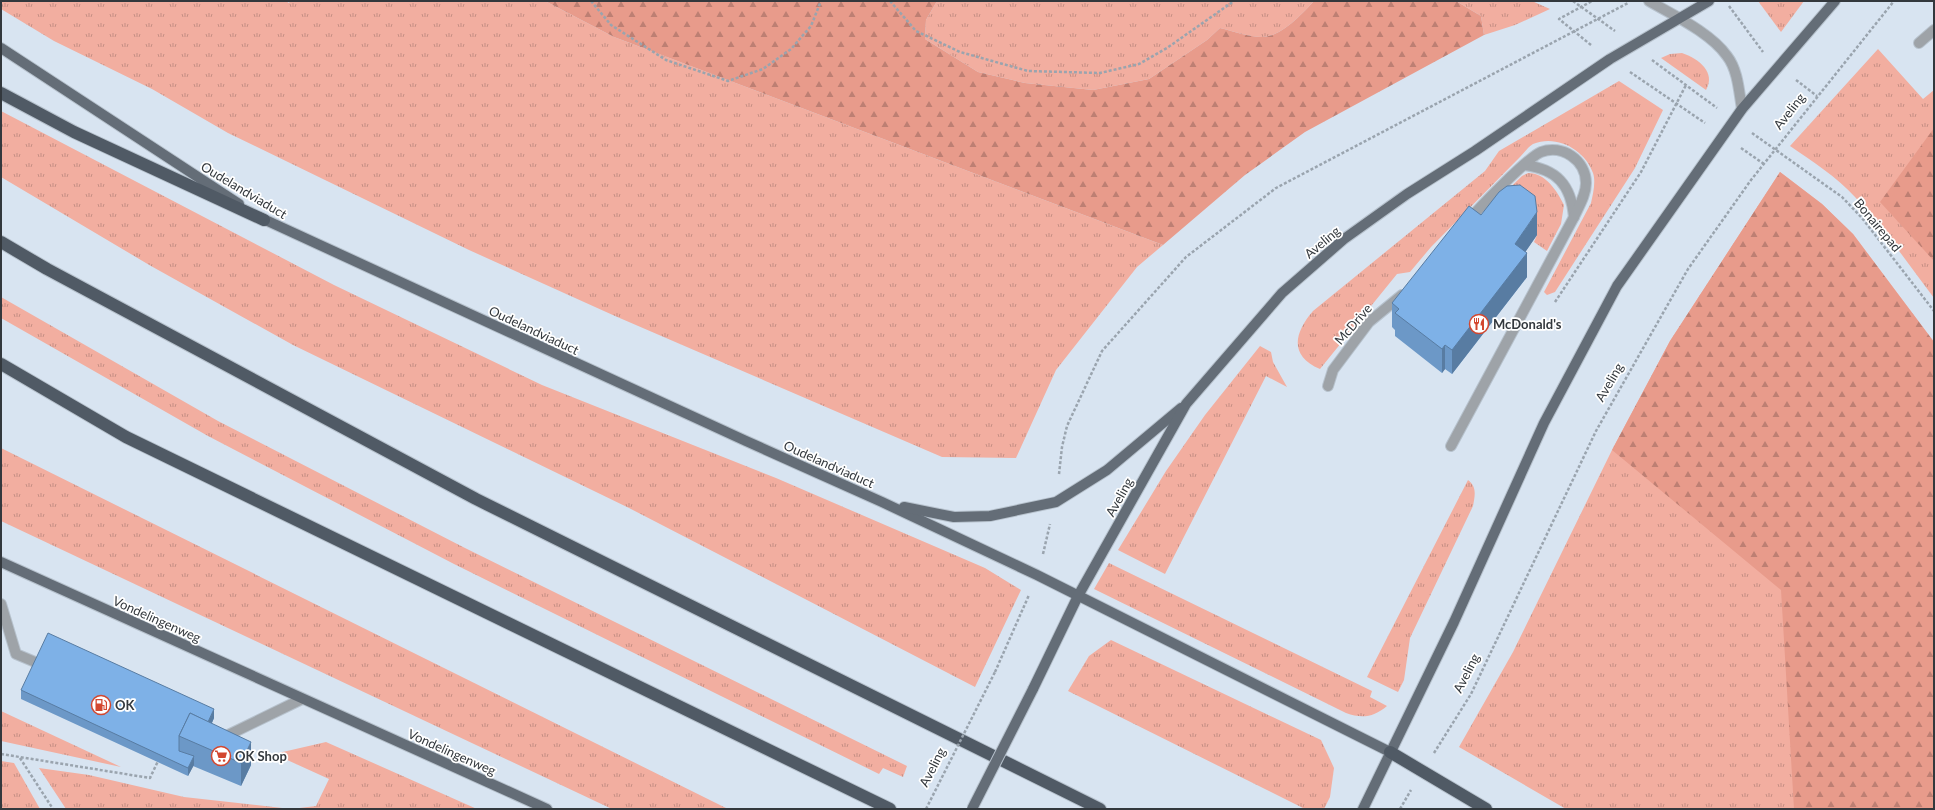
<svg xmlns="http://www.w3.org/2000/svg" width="1935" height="810" viewBox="0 0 1935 810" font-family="Lato,sans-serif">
	<defs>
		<pattern id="grass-tufts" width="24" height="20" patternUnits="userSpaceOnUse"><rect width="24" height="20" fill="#f2aea0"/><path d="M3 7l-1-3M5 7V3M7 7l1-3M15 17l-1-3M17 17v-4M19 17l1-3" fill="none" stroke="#c58f84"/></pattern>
		<pattern id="forest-firs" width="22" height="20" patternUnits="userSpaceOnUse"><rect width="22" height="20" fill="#e89b8b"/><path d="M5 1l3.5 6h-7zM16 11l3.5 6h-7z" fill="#bd7f73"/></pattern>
	</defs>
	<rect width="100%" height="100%" fill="#d8e4f1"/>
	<!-- grass -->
	<g fill="url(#grass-tufts)">
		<path d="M1,1h285l3,2 1,-2h255l69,36 549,208 -26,22 -81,103 -40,88 -74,-1 -327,-141 -146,-66 -241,-117 -76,-44 -98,-48 -53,-32z"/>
		<path d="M937,1h377c-12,13 -33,36 -52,36 -13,0 -29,-6 -42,-9l-13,12 -58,39 -56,11 -68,-7 -47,-11 -53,-33 1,-19z"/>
		<path d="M1456,1h76l18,8 -35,16 -31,10 -3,-19z"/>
		<path d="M1758,1h46l-23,31z"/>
		<path d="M1878,49l45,50 11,-9v208c-26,-34 -50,-70 -79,-101 -18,-20 -43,-36 -65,-51z"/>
		<path d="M1682,53c17,6 34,19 24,37l-45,-32 9,-4z"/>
		<path d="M1619,81l44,29 -28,58 -80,124 -8,3 -3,-3 47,-89c2,-9 5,-21 2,-30 -8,-23 -36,-39 -60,-29 -5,3 -9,9 -13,13l-89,90 -21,25 -13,2 -77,95c-31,-13 -26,-36 -7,-58l172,-140 14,-20z"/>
		<path d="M1,111l333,174 208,100 234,93 209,90 36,22 -46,97 -346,-179 -336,-163 -142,-79 -150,-89z"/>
		<path d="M1780,172l42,32 31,30 81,108v467h-368l-107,-62 54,-95 99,-202 58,-109z"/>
		<path d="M1528,173c18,0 29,18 36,32l-3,19 -14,27 -13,-9 3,-7 -2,-15 -47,-11 34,-33z"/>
		<path d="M1,297l217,124 245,126 444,219 -4,11 -20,-9 -4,6 -425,-210 -246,-128 -207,-118z"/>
		<path d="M1260,346l11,6 2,10 14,25 -21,-11 -101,198 -47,-24 48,-79 39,-56z"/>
		<path d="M1,448l727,361h-116l-611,-288z"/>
		<path d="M1468,480c9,7 7,15 5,26l-63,132 -6,42 -6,12 -31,-15z"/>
		<path d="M1109,563l263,128 -2,6 17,9c-13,11 -25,13 -41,7l-252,-124z"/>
		<path d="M1111,640l210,100 13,28 -4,29 -6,12h-19l-237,-118 21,-35z"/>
		<path d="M1,711l120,56 -120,-26z"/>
		<path d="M326,742l151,67h-411l-27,-41 50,7 95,22 107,12 25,-3 13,-27 -55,-25z"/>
		<path d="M1,761l13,2 26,46h-39z"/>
	</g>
	<!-- forest -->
	<g fill="url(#forest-firs)">
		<path d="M545,1h392l-11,19 -1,19 53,33 47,11 68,7 56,-11 58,-39 13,-12c13,3 29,9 42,9 19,0 40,-23 52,-36h142l25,15 3,19 -179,97 -60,43 -82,70 -549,-208z"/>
		<path d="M1934,128v133l-54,-59z"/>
		<path d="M1780,172l42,32 31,30 81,108v467h-140l-13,-219 -169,-140 58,-109z"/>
	</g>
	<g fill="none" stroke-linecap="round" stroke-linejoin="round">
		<defs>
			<g id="minor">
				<path d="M1649,1c24,14 62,32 78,55 11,14 12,36 15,53"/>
				<path d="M1919,43l15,-13"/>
				<path d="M1524,165c33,4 47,20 50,52"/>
				<path d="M1328,386l5,-16 36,-48 33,-27"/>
				<path d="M1451,446l123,-229c5,-11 12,-22 12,-34 0,-23 -24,-39 -45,-31 -14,6 -62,56 -74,70"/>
				<path d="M1,604l15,50 31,13"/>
				<path d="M220,739l82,-40"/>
			</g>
			<g id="major">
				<path d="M1,48l238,156"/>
				<path d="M259,217l487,224 136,61 155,73 353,177"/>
				<path d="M904,507l50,10 36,-1 66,-14 51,-32 74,-62"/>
				<path d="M1,562l546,247"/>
				<path d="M1033,689l45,-93 108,-192 96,-111 62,-54 63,-45 68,-43 135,-92 99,-58"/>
				<path d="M1363,809l91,-187 90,-199 73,-137 125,-177 93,-108"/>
			</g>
			<g id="highway">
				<path d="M1,93l73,39 190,88"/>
				<path d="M1,242l46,27 429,230 624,310"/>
				<path d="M1,364l125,73 764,372"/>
				<path d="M1390,752l96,57"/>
			</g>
		</defs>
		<!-- minor casing -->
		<use href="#minor" stroke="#b7c2cd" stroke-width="12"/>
		<!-- major casing -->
		<use href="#major" stroke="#b7c2cd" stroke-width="12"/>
		<!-- highway casing -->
		<use href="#highway" stroke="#b7c2cd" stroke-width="14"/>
		<!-- path -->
		<g stroke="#9aa4ae" stroke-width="2.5" stroke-dasharray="3 2" stroke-linecap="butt">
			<path d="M591,1l20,24 55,35 62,21 35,-12 28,-20 20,-23 10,-25"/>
			<path d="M890,1l26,30 44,21 68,19 72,2 39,-9 28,-16 67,-47"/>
			<path d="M1573,1l42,30"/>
			<path d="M1729,6l34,46"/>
			<path d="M1591,45l-32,-26 33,-18"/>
			<path d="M1652,60l65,48"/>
			<path d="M1630,72l75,51"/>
			<path d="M1796,80l21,16"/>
			<path d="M1752,133l90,64 20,21 72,93"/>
			<path d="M1741,148l23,16"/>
			<path d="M1555,302l86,-130 45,-87"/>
			<path d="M1059,474l3,-27 5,-21 35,-75 84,-94 90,-69 352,-185"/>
			<path d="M1043,554l7,-30"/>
			<path d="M995,672l34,-77"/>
			<path d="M1434,753l37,-59 125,-263 92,-162 63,-89 143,-179"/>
			<path d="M1,754l149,24 9,-19"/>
			<path d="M20,758l33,51"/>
			<path d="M1400,809l11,-19"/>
		</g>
		<!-- minor -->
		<use href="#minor" stroke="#9ea3a8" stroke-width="10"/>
		<!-- major -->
		<use href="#major" stroke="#646d77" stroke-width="10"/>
		<!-- highway -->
		<use href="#highway" stroke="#505a65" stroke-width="12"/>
		<defs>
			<path id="major-bridge" d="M972,809l61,-120"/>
		</defs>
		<!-- major-bridge casing -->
		<use href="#major-bridge" stroke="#b7c2cd" stroke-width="12" stroke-linecap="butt"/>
		<!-- path-bridge -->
		<path stroke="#9aa4ae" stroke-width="2.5" stroke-dasharray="3 2" stroke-linecap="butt" d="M926,809l69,-137"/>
		<!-- major-bridge -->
		<use href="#major-bridge" stroke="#646d77" stroke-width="10"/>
	</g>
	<!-- wall -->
	<g fill="#6c98c7">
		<path d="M1481,215l56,20 -12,17 2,25 -75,97 -7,-5 -3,4 -47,-37v-6l-3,-3v-24z"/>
		<path d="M21,690l193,28 -2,5 39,42 -10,21 -48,-20 -5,10 -167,-77z"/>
	</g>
	<!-- shaded-wall -->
	<g fill="#587ca2">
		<path d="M1537,212v23l-22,32v-23z"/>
		<path d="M1527,253v24l-75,97v-24z"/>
		<path d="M1445,345v24l-3,4v-24z"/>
		<path d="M214,709v9l-11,24v-9z"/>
		<path d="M251,742v23l-10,21v-23z"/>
		<path d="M194,756v9l-6,11v-8z"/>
	</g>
	<!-- building -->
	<g fill="#7eb1e7" stroke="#587ca2">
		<path d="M1520,185l15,11 2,16 -22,32 12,9 -75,97 -7,-5 -3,4 -47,-36 4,-4 -7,-6 77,-97 12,9 18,-23 8,-6z"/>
		<path d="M48,633l166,76 -6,13 -18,-9 -11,23v15l15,5 -6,12 -167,-78z"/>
		<path d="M190,713l61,29 -10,21 -62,-27z"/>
	</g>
	<!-- icons -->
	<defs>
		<symbol id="restaurant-ring" viewBox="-11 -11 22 22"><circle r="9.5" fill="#fff" stroke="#d3472f" stroke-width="1.5"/><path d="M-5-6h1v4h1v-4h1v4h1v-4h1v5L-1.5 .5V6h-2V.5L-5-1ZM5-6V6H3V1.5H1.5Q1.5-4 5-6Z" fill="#d3472f"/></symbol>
		<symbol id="fuel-ring" viewBox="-11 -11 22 22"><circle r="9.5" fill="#fff" stroke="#d3472f" stroke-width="1.5"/><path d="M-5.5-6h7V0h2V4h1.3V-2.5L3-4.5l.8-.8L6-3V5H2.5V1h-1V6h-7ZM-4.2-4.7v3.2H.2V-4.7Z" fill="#d3472f"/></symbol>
		<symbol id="supermarket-ring" viewBox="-11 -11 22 22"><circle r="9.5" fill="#fff" stroke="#d3472f" stroke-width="1.5"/><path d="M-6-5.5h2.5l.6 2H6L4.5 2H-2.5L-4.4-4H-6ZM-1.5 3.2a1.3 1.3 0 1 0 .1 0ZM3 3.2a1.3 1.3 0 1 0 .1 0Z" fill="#d3472f"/></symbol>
	</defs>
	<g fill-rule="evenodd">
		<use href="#restaurant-ring" x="1468" y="313" width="22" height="22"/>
		<use href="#fuel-ring" x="90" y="694" width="22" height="22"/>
		<use href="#supermarket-ring" x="210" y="745" width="22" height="22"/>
	</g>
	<g text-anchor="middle" stroke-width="3.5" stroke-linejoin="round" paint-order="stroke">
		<!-- street labels -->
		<g font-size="13" fill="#33383d" stroke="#fff">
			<text transform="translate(1789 111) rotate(-52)" y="5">Aveling</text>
			<text transform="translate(244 190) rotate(31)" y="5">Oudelandviaduct</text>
			<text transform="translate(1878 225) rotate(50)" y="5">Bonairepad</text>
			<text transform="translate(1322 242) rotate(-40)" y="5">Aveling</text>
			<text transform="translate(1353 324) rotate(-49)" y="5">McDrive</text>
			<text transform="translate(534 330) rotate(25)" y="5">Oudelandviaduct</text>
			<text transform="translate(1609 382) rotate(-60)" y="5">Aveling</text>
			<text transform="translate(829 464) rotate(24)" y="5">Oudelandviaduct</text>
			<text transform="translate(1119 497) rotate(-61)" y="5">Aveling</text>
			<text transform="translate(157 619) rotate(24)" y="5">Vondelingenweg</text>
			<text transform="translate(1466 673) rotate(-63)" y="5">Aveling</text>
			<text transform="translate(452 752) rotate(24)" y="5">Vondelingenweg</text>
			<text transform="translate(932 767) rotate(-63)" y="5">Aveling</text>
		</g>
		<!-- poi labels -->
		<g font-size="13" font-weight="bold" fill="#33383d" stroke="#fff" text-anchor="start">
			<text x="1493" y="329">McDonald's</text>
			<text x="115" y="710">OK</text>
			<text x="235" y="761">OK Shop</text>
		</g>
	</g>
	<!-- border -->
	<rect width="1935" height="810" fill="none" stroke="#33383d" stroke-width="4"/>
</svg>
